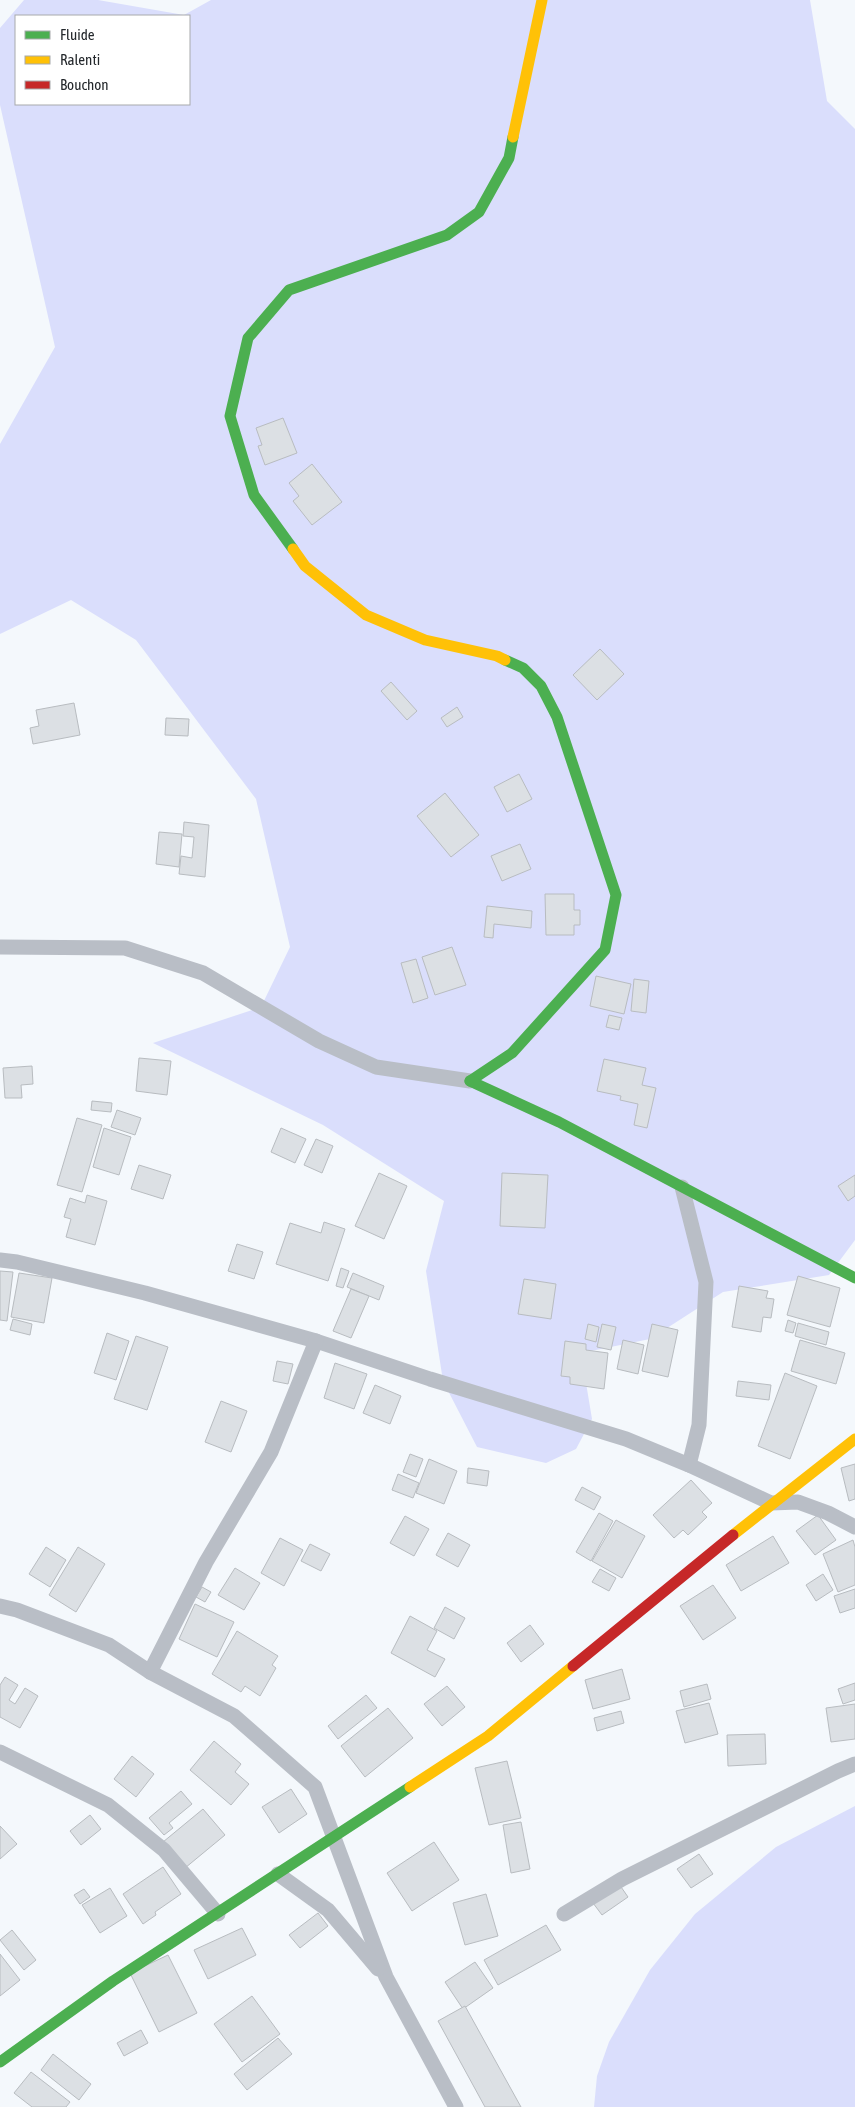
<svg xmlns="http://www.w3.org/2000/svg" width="855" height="2107" viewBox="0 0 855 2107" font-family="'Asap Condensed',sans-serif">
	<rect width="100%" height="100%" fill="#f4f8fc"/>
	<!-- green -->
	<g fill="#dadefc" fill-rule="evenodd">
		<path d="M24,0h74l86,15 27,-15h599l17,101 28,28v1111l-26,35 -106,17 -73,47 -69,14 11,66 -16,30 -30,14 -69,-16 -34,-66 -17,-110 18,-70 -121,-76 -170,-82 108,-36 29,-60 -34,-148 -120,-159 -65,-40 -71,34v-190l55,-97 -55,-242v-77zM16,16h173v88h-173z"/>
		<path d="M855,1806v301h-261l3,-31 12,-34 41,-72 45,-56 81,-67z"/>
	</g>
	<!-- building -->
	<g fill="#dce0e4" stroke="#b8bcc0">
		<path d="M283,418l14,35 -32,12 -7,-19 4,-1 -6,-17z"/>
		<path d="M312,464l30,38 -30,23 -19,-24 6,-5 -10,-13z"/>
		<path d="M600,649l24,25 -27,26 -24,-25z"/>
		<path d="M391,682l26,29 -10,9 -26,-29z"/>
		<path d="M74,703l6,32 -47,9 -3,-16 9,-2 -3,-16z"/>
		<path d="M457,707l6,10 -16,10 -6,-9z"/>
		<path d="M166,718l23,1 -1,17 -23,-1z"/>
		<path d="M519,774l13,25 -25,13 -13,-25z"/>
		<path d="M445,793l34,42 -28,22 -34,-41z"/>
		<path d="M184,822l25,3 -4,52 -26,-3 2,-18 11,2 2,-21 -11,-1z"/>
		<path d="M159,832l23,2 -3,33 -23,-3z"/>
		<path d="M520,844l11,25 -29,12 -11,-25z"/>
		<path d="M545,894h29v16h6v15h-6v10h-28z"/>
		<path d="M487,906l45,5 -1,17 -37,-4 -1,14 -9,-1z"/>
		<path d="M452,947l14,38 -31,10 -13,-38z"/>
		<path d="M416,959l12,39 -15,5 -12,-40z"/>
		<path d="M596,976l35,8 -7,30 -34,-8z"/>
		<path d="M634,979l15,2 -3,32 -15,-2z"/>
		<path d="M609,1015l13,3 -3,12 -13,-3z"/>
		<path d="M139,1058l32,3 -4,34 -31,-4z"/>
		<path d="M604,1059l42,9 -4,17 14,3 -9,40 -13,-3 4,-21 -18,-4 1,-4 -24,-5z"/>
		<path d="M32,1066l1,18 -12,1 1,13h-17l-2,-30z"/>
		<path d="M92,1101l20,2 -1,9 -20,-2z"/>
		<path d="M117,1110l24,8 -6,17 -24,-8z"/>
		<path d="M77,1118l25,7 -20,67 -25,-7z"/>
		<path d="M104,1128l27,9 -12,38 -26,-8z"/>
		<path d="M281,1128l25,11 -11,24 -24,-11z"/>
		<path d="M316,1139l17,7 -11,27 -18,-8z"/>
		<path d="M139,1165l32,10 -8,24 -32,-10z"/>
		<path d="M379,1173l28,13 -23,53 -29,-13z"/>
		<path d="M502,1173l46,2 -3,53 -45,-2z"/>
		<path d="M855,1175v21l-7,5 -10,-15z"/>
		<path d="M87,1195l20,6 -12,44 -29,-8 5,-18 -7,-2 6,-19 15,5z"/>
		<path d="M324,1222l21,7 -17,52 -52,-17 14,-41 31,10z"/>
		<path d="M237,1244l26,8 -9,27 -26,-8z"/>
		<path d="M341,1268l8,3 -6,17 -7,-2z"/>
		<path d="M0,1271l13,1 -6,49 -7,-1z"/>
		<path d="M19,1273l33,5 -8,45 -33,-6z"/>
		<path d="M353,1273l31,13 -5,14 -32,-13z"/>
		<path d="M798,1276l42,12 -10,39 -43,-12z"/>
		<path d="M524,1279l32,5 -5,35 -33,-5z"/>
		<path d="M739,1286l29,5 -2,7 8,1 -3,19 -8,-1 -2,15 -29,-5z"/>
		<path d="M351,1289l18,7 -18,42 -18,-7z"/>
		<path d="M13,1319l19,5 -2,11 -20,-5z"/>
		<path d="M788,1320l8,3 -3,10 -8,-2z"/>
		<path d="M798,1323l31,9 -3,13 -31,-9z"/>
		<path d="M588,1324l11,3 -3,15 -11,-3z"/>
		<path d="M602,1324l14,3 -5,23 -14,-3z"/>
		<path d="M652,1324l26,6 -10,47 -26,-6z"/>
		<path d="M107,1333l22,8 -13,39 -22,-7z"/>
		<path d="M136,1336l32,11 -21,63 -33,-11z"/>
		<path d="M623,1340l21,5 -6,29 -21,-5z"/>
		<path d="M800,1340l45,13 -9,31 -45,-13z"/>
		<path d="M565,1341l21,3v6l22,3 -4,36 -34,-5v-7l-9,-1z"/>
		<path d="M277,1361l16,3 -5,20 -15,-3z"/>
		<path d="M335,1363l32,11 -13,35 -30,-11z"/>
		<path d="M785,1373l32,13 -27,73 -32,-13z"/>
		<path d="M738,1381l33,4 -2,15 -33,-4z"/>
		<path d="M375,1385l26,11 -11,28 -27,-11z"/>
		<path d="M221,1401l26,10 -16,41 -26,-10z"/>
		<path d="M410,1454l13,5 -7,18 -13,-5z"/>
		<path d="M429,1459l28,12 -13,33 -28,-11z"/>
		<path d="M855,1464v35l-6,2 -8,-33z"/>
		<path d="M468,1468l21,3 -2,15 -20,-3z"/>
		<path d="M398,1474l21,9 -6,15 -21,-8z"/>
		<path d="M691,1480l21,23 -10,9 5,5 -19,18 -5,-5 -9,8 -21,-23z"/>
		<path d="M582,1487l19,10 -7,13 -19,-10z"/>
		<path d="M599,1513l14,8 -22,40 -15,-9z"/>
		<path d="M818,1515l18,25 -21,15 -19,-24z"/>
		<path d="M405,1516l24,13 -15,27 -24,-13z"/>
		<path d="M616,1520l29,16 -23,42 -30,-17z"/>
		<path d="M448,1533l22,12 -12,22 -22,-12z"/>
		<path d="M773,1536l16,27 -48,28 -15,-26z"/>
		<path d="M280,1538l23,12 -19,36 -23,-13z"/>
		<path d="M853,1540l2,7v38l-17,7 -15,-38z"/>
		<path d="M310,1544l20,10 -9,17 -20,-10z"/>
		<path d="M46,1547l20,13 -16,27 -21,-13z"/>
		<path d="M78,1547l27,17 -29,48 -27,-17z"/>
		<path d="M235,1568l25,15 -16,27 -26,-15z"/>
		<path d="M600,1569l16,9 -7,13 -17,-9z"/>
		<path d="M823,1574l10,16 -17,11 -10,-16z"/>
		<path d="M713,1585l23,33 -33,22 -23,-34z"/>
		<path d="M202,1587l9,5 -6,10 -9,-5z"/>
		<path d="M855,1589v19l-15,5 -6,-17z"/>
		<path d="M195,1604l39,18 -17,35 -38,-18z"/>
		<path d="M445,1607l20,11 -11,21 -20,-11z"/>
		<path d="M410,1616l27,15 -10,19 18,9 -10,18 -44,-24z"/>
		<path d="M530,1625l14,19 -23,18 -14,-19z"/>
		<path d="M237,1631l41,25 -6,9 4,3 -16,28 -15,-10 -4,6 -29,-18z"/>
		<path d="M622,1669l8,30 -37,10 -8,-29z"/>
		<path d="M5,1677l13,8 -9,15 6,4 10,-16 13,8 -18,32 -20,-11v-32z"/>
		<path d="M855,1683v17l-12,4 -5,-15z"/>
		<path d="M707,1684l4,15 -27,8 -4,-16z"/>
		<path d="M447,1686l18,21 -23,19 -18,-22z"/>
		<path d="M366,1695l11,13 -39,31 -10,-13z"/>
		<path d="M709,1703l9,31 -33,9 -9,-32z"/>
		<path d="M855,1704v35l-24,3 -5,-34z"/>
		<path d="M388,1708l25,30 -48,39 -24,-31z"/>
		<path d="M621,1711l3,12 -27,8 -3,-13z"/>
		<path d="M765,1734l1,30 -38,2 -1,-31z"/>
		<path d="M214,1741l27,23 -6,8 14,12 -18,21 -41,-35z"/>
		<path d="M132,1756l22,18 -18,23 -22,-18z"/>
		<path d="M507,1761l14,57 -32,7 -14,-57z"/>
		<path d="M291,1789l16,25 -28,19 -17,-26z"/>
		<path d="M181,1791l11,13 -23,19 4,5 -9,7 -15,-17z"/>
		<path d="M203,1809l22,26 -40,33 -22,-26z"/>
		<path d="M90,1815l11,14 -20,16 -11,-14z"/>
		<path d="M521,1822l9,47 -19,4 -8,-48z"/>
		<path d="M0,1826l17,18 -17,15z"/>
		<path d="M434,1842l25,38 -47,31 -25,-38z"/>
		<path d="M699,1854l14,20 -22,14 -14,-19z"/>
		<path d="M163,1867l18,27 -26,18 1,3 -13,9 -20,-30z"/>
		<path d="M619,1884l9,13 -26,18 -9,-12z"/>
		<path d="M110,1888l17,28 -27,17 -18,-28z"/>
		<path d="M84,1889l6,8 -10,7 -6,-9z"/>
		<path d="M486,1894l12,42 -33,9 -12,-42z"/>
		<path d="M318,1913l10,13 -28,22 -11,-13z"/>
		<path d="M546,1925l15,25 -63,35 -14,-25z"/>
		<path d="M242,1928l14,27 -48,24 -14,-29z"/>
		<path d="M12,1930l24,30 -12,10 -24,-30z"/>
		<path d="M0,1954l20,26 -20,16z"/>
		<path d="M168,1955l29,58 -38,19 -29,-59z"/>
		<path d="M475,1962l18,26 -30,21 -18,-27z"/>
		<path d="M252,1996l28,38 -38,28 -28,-38z"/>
		<path d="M465,2006l56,101h-36l-47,-86z"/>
		<path d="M141,2030l7,13 -24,13 -7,-13z"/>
		<path d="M278,2038l14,16 -45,36 -13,-16z"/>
		<path d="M53,2054l38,30 -12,16 -38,-30z"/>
		<path d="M31,2072l39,30 -4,5h-34l-18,-14z"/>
	</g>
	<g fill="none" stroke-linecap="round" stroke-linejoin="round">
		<!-- street -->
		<g stroke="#b9bec6" stroke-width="15">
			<path d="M0,947l125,1 78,25 116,68 57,26 94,14"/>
			<path d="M682,1187l24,95 -7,143 -10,40"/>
			<path d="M0,1260l17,2 128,31 171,48 114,38 196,60 63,26 82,38 27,-1 30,11 27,14"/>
			<path d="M0,1606l17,4 92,35 41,27 84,44 81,71 71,190 70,130"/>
			<path d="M150,1672l56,-110 65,-110 45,-111"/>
			<path d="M0,1752l108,53 56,45 54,64"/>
			<path d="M278,1874l50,36 50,59"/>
			<path d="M564,1914l58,-35 216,-108 17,-7"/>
		</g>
		<!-- fast -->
		<g stroke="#4caf50" stroke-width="11">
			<path d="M293,549l-39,-54 -24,-79 18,-78 41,-48 158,-55 32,-23 30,-54 4,-21"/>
			<path d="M470,1081l42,-28 93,-103 11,-55 -59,-178 -16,-31 -18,-18 -18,-8"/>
			<path d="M470,1081l89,41 296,156"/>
			<path d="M0,2062l113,-81 297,-194"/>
		</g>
		<!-- slow -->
		<g stroke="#ffc107" stroke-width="11">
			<path d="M513,137l29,-137"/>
			<path d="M293,549l12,17 61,49 59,25 72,16 8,4"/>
			<path d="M733,1535l122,-96"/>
			<path d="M410,1787l78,-51 85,-70"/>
		</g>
		<!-- jam -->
		<path stroke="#c62828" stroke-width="11" d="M573,1666l160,-131"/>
	</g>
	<!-- legend -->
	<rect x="15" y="15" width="175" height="90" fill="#ffffff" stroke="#a7a9ab"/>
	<rect x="25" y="31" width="25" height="8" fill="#4caf50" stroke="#a7a9ab"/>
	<text x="60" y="40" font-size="15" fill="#24282c">Fluide</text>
	<rect x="25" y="56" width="25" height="8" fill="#ffc107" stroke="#a7a9ab"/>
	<text x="60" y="65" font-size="15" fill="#24282c">Ralenti</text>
	<rect x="25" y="81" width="25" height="8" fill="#c62828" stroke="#a7a9ab"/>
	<text x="60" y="90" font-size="15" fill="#24282c">Bouchon</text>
</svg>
